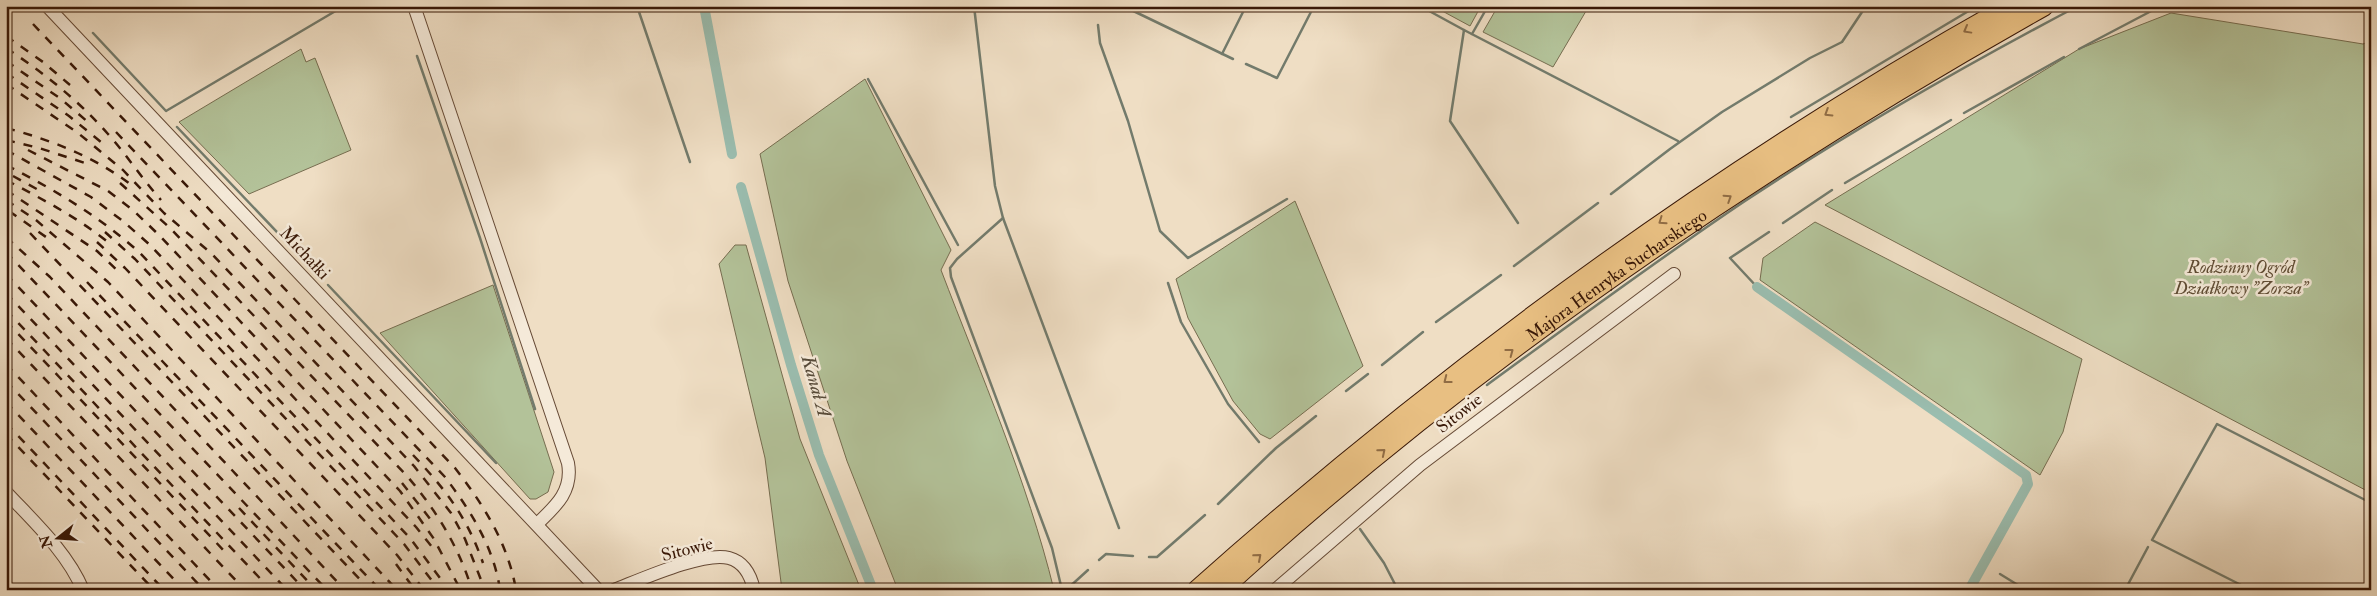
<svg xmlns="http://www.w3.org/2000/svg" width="2377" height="596" viewBox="0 0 2377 596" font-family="'IM FELL Double Pica',serif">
	<rect width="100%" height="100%" fill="#efdec4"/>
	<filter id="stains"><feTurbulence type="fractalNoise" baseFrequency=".004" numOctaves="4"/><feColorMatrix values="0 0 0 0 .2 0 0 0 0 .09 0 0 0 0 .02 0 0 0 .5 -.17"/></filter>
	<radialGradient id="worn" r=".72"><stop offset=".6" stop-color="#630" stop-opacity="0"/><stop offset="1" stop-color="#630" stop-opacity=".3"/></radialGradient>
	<!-- green -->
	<g fill="#b3c299" stroke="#766d50">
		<path d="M1433,6h48l-11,20z"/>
		<path d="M1498,6h91l-36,61 -70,-35z"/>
		<path d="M2171,13l192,31 8,-3v452l-546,-288 254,-156z"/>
		<path d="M301,49l5,13 9,-4 36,92 -102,44 -70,-72z"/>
		<path d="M865,79l86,171 -10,20c40,105 86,210 113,320h-156l-51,-129 -59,-180 -28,-127z"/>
		<path d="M1295,201l68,165 -93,73 -10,-5 -27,-33 -45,-83 -12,-39z"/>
		<path d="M1815,222l267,137 -19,73 -23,43 -280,-195 3,-22z"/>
		<path d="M735,245h11l54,194 61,151h-79l-17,-132 -46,-194z"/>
		<path d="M493,285l61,187 -6,20 -12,7h-6l-150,-166z"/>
	</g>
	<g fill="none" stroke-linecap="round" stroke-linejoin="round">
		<!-- stream -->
		<g stroke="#737b6c" stroke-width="2.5">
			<path d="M637,6l53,156"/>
			<path d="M974,6l21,180 8,32 116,310"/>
			<path d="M1123,6l110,53"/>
			<path d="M1420,6l44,24"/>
			<path d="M1098,25l2,18 28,78 32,110 28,27 99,-59"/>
			<path d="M93,33l73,78 178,-105"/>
			<path d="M1472,34l16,-28"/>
			<path d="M2079,49l78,-41"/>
			<path d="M1222,54l24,-48"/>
			<path d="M417,56l63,182 55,171"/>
			<path d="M1246,64l31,14 37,-72"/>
			<path d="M868,79l90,166"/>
			<path d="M1964,113l100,-56"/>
			<path d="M1791,117l186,-111"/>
			<path d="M177,127l138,145"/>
			<path d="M1845,183l106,-63"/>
			<path d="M1611,194l59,-45 52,-37 88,-54 32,-16 24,-36"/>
			<path d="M1003,218l-46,41 -7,9 1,9 101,271 10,42"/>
			<path d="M1518,223l-68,-102 14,-91 214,111"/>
			<path d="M1783,223l49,-33"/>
			<path d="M1514,266l84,-63"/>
			<path d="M1168,283l13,39 47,82 31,38"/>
			<path d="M328,285l168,178"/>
			<path d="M1757,287l-27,-29 39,-26"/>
			<path d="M1436,322l65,-47"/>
			<path d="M1382,365l41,-33"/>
			<path d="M1487,385c85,-62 170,-125 258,-184 107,-71 219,-135 333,-195"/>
			<path d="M1346,391l22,-17"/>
			<path d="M1218,504l58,-56 40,-32"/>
			<path d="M1360,529l24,34 14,27"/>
			<path d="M1149,557h8l48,-42"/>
			<path d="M1099,560l7,-6 27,2"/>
			<path d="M2000,574l26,16"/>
			<path d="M1066,590l22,-20"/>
			<path d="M2125,590l23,-43"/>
			<path d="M2251,590l-99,-50 65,-116 154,79"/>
		</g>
		<!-- canal -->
		<g stroke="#9abdaf" stroke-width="10">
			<path d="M704,6l28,148"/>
			<path d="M741,187l50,178 28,90 54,135"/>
			<path d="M1757,287l269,188 2,9 -59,106"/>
		</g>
		<defs>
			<g id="minor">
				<path d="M47,6l551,584"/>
				<path d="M414,6l154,457c5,28 -12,43 -31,61"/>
				<path d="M6,492c28,30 61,60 77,98"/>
				<path d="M614,590c26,-10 90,-39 115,-32 15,4 22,18 25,32"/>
				<path d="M1275,590l145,-125 254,-191"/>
			</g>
			<g id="highway">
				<path d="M1197,590c252,-224 518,-419 813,-584"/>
				<path id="s1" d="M1221,590c249,-228 529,-419 823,-584"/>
			</g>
		</defs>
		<!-- minor casing -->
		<use href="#minor" stroke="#664a36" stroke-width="14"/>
		<!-- highway casing -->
		<use href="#highway" stroke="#391807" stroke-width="21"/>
		<!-- minor -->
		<use href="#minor" stroke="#f5ead9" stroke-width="12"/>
		<!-- highway -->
		<use href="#highway" stroke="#e8bf82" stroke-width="19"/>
		<!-- rail -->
		<g stroke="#391807" stroke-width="2.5" stroke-dasharray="9 9" stroke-linecap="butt">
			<path d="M33,24l422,444c28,36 53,75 61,122"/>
			<path d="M6,36l37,26 27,23"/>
			<path d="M6,48c38,25 72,52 102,86 19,21 34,45 53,66"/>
			<path d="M6,61l55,38 28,24"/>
			<path d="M6,73l63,43 32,26"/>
			<path d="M6,84l72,49 45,37 41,43 48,41 202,212 37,47 14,26 20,51"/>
			<path d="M6,128c45,12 87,28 124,56"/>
			<path d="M116,132l329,345c25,33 49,70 55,113"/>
			<path d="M6,140l33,8 46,15"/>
			<path d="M6,150l85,47 33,25 26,23 266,282 20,25"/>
			<path d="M28,150l80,41 26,20 26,25 240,255 34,48 25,48"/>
			<path d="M6,165c49,25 93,51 134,88l270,285 39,52"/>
			<path d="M13,176l31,17"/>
			<path d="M6,180c36,19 71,37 103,63"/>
			<path d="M120,183l50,45 237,248c29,34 52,71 65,114"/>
			<path d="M6,190l91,61 23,22"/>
			<path d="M6,200l30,20 72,62 289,308"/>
			<path d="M9,211l37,26"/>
			<path d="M105,232l30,27 269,285 35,46"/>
			<path d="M30,233l340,357"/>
			<path d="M6,237l44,40 295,313"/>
			<path d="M97,242l28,26 272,287 27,35"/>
			<path d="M6,252l321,338"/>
			<path d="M6,274l299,316"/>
			<path d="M87,282l293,308"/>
			<path d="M6,293l281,297"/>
			<path d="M6,310l265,280"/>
			<path d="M6,321l222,234"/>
			<path d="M6,338l239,252"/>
			<path d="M6,364l213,226"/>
			<path d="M6,381l198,209"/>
			<path d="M6,402l178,188"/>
			<path d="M6,423l158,167"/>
			<path d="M6,434l148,156"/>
			<path d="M413,455c33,35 54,62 70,108"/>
			<path d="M402,483l29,37"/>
			<path d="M239,508l77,82"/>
			<path d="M396,564l19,26"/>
		</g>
	</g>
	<!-- one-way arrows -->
	<defs><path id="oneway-chevron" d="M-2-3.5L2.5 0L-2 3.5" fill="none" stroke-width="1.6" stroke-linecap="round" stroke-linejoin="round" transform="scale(1.25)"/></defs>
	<g stroke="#906c44">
		<use href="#oneway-chevron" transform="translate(1967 30) rotate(151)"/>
		<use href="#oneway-chevron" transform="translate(1828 113) rotate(148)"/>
		<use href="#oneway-chevron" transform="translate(1728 198) rotate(-33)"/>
		<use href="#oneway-chevron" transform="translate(1662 221) rotate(145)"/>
		<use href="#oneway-chevron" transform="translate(1510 352) rotate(-37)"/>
		<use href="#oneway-chevron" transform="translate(1447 380) rotate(142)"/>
		<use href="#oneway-chevron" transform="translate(1382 452) rotate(-40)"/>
		<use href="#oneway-chevron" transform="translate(1258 557) rotate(-41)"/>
	</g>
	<g text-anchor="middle" stroke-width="5" stroke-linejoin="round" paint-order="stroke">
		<!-- street labels -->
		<g font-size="18" fill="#391807" stroke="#f5ead9">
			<text transform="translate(305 253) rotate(47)" y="6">Michałki</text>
			<text dy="6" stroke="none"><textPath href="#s1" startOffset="506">Majora Henryka Sucharskiego</textPath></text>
			<text transform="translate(1459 413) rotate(-38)" y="6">Sitowie</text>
			<text transform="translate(687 549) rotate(-14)" y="6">Sitowie</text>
		</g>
		<!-- park labels -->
		<g font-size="18" font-style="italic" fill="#5e4b33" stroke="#f5ead9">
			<text x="2241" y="273">Rodzinny Ogród<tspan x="2241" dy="21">Działkowy "Zorza"</tspan></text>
		</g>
		<!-- water labels -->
		<g font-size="19" font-style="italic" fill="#564a39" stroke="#f5ead9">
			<text transform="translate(817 386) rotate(74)" y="7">Kanał A</text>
		</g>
	</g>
	<!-- margin -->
	<rect width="2377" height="596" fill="none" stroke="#efdec4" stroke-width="25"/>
	<rect x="8" y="8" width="2362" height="581" fill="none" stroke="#391807" stroke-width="2.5"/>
	<rect x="12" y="12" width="2352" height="571" fill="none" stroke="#391807"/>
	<!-- north arrow -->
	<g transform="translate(58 538) rotate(253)" stroke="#f5ead9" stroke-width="4" paint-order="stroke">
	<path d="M0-4L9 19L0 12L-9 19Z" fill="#391807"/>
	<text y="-8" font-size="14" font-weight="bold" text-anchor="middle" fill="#391807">N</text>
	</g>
	<rect width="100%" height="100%" filter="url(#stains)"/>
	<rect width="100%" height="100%" fill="url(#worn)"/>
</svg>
